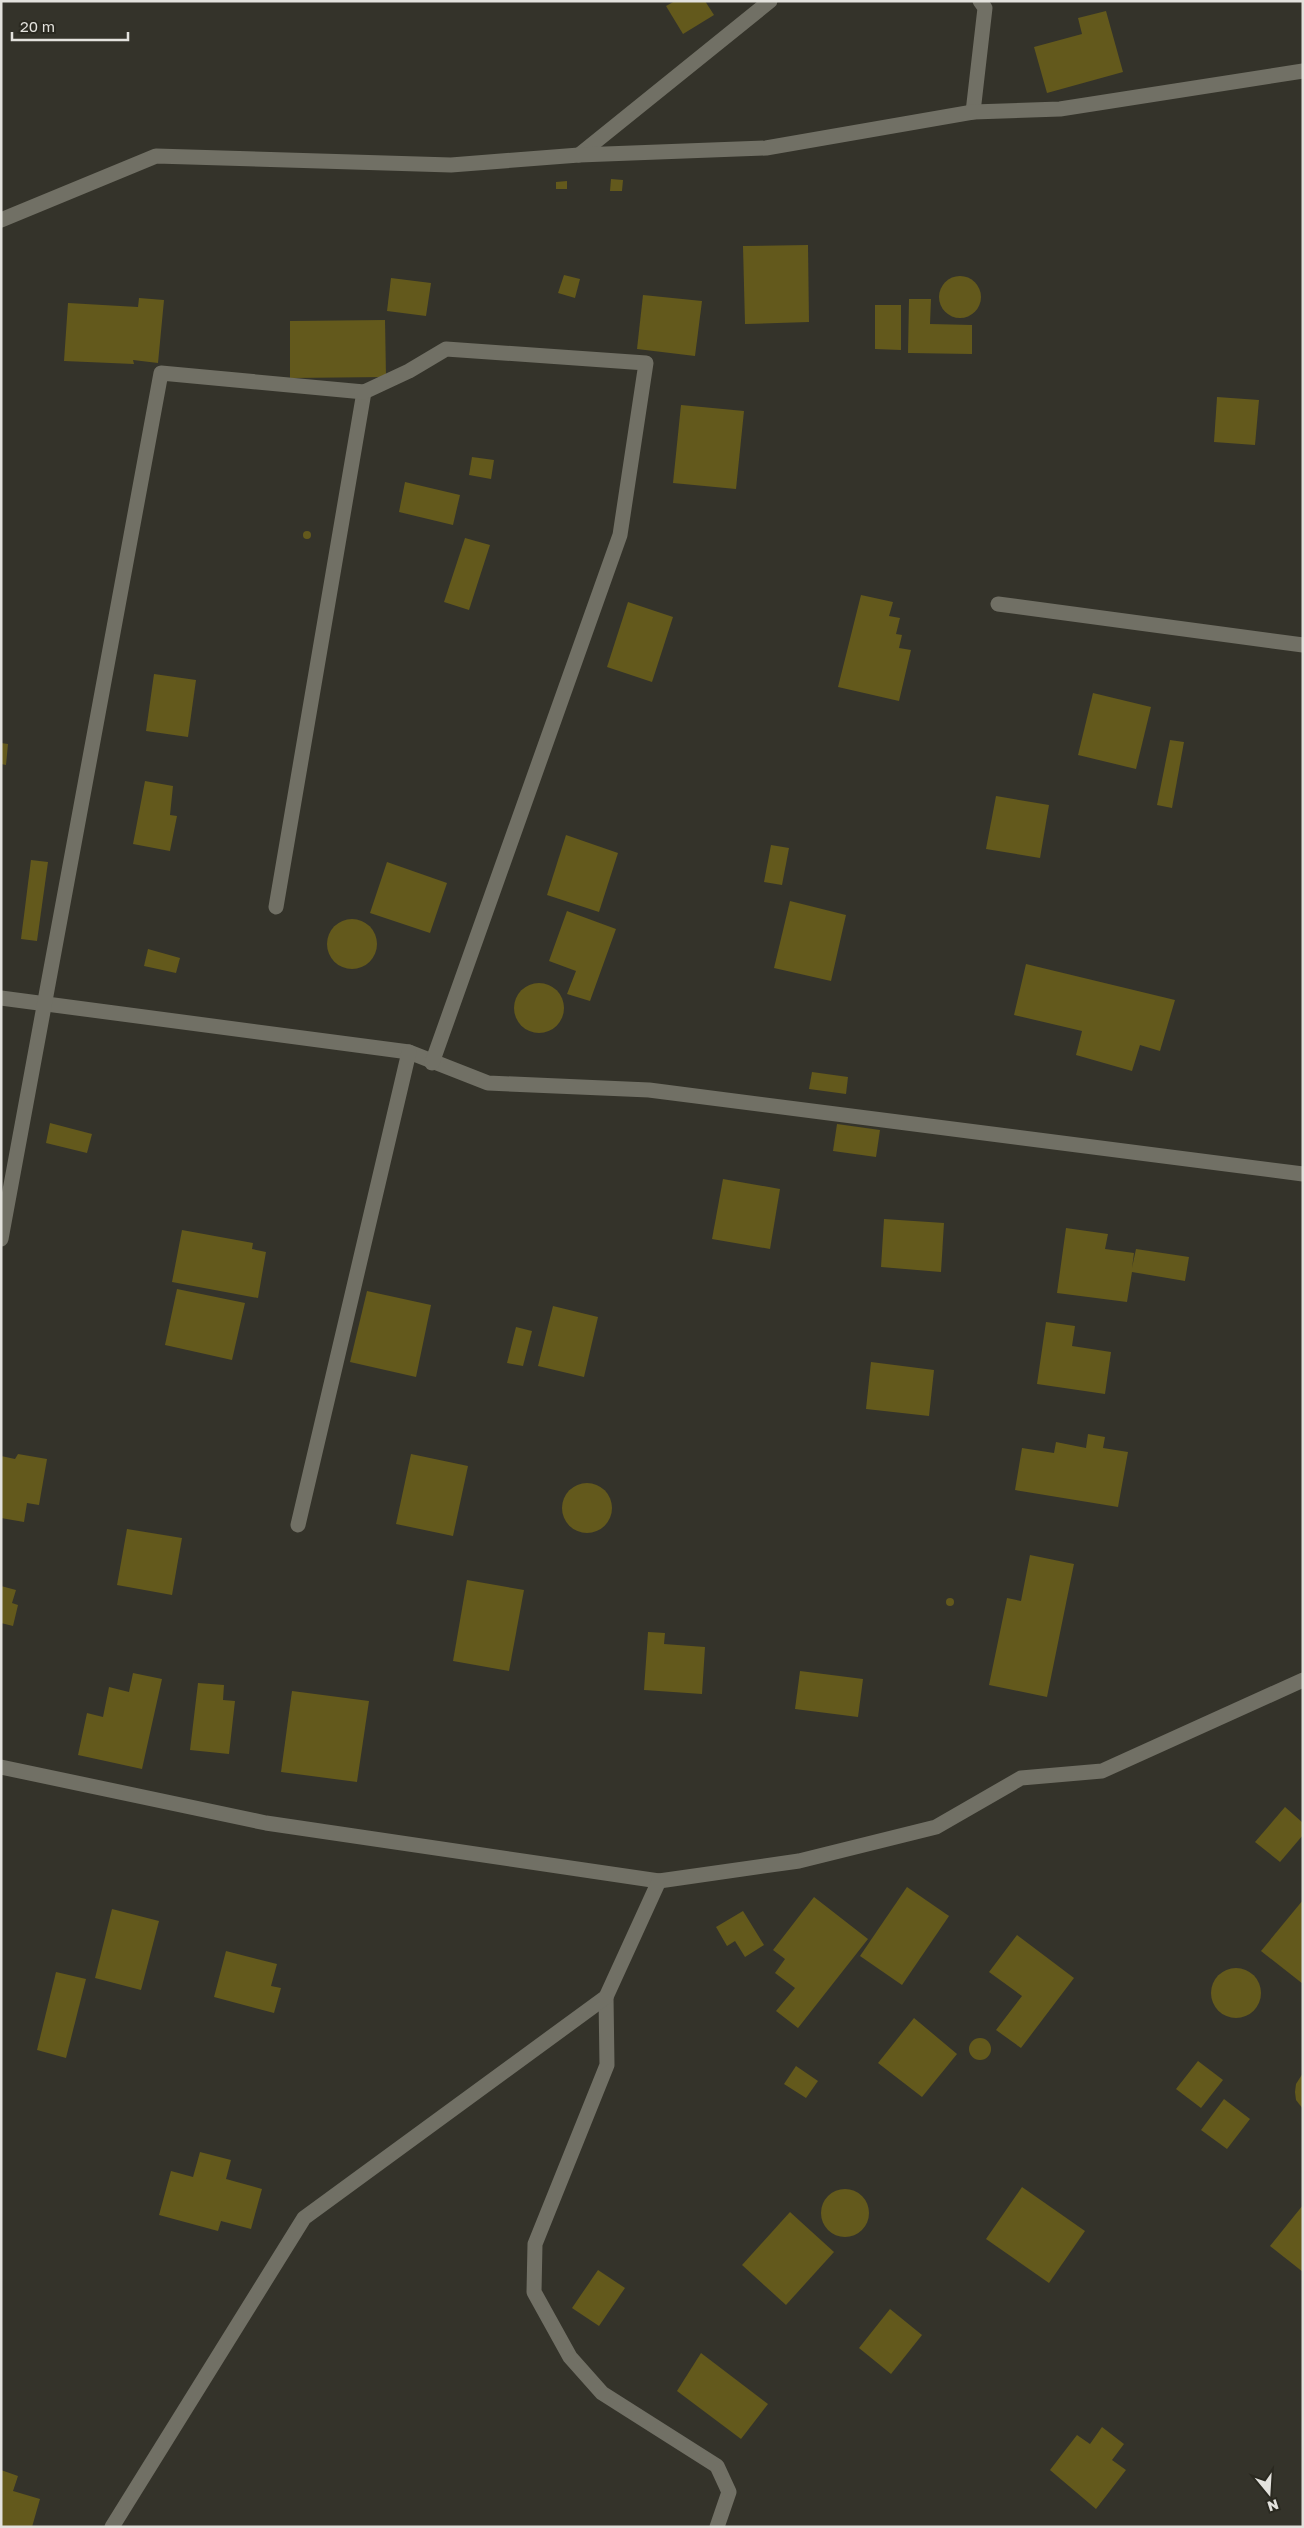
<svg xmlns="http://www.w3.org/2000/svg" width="1304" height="2528" viewBox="0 0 1304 2528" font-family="'Golos Text',sans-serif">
	<rect width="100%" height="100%" fill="#34332a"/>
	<!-- building -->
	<g fill="#63591c">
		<path d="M675,1h30l9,14 -31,19 -17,-28z"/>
		<path d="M1106,11l17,61 -76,21 -13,-46 48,-13 -4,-16z"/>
		<path d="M611,179l12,1 -1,11h-12z"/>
		<path d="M567,181v8h-11v-7z"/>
		<path d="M808,245l1,77 -64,2 -2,-78z"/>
		<path d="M564,275l16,4 -5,19 -17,-5z"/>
		<circle cx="960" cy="297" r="21"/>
		<path d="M391,278l40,5 -5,33 -39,-5z"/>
		<path d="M643,295l59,6 -7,55 -58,-7z"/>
		<path d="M139,298l25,2 -6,63 -25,-3 1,4 -70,-3 4,-58 70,4z"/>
		<path d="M909,299h22l-1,25 42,1v29l-64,-1z"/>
		<path d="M875,305h26v45l-26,-1z"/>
		<path d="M385,320l1,57 -96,1v-57z"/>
		<path d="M1217,397l42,3 -4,45 -41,-3z"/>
		<path d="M681,405l63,6 -8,78 -63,-6z"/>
		<path d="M472,457l22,3 -3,19 -22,-4z"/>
		<path d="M405,482l55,13 -7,30 -54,-13z"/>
		<circle cx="307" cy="535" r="4"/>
		<path d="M465,538l25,7 -21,65 -25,-8z"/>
		<path d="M861,595l32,7 -4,14 11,2 -4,16 6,1 -3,13 12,2 -12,51 -61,-14z"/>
		<path d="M628,602l45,15 -21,65 -45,-15z"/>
		<path d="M154,674l42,6 -8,57 -42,-6z"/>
		<path d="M1093,693l58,14 -15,62 -58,-14z"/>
		<path d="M1170,740l14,2 -12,66 -15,-3z"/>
		<path d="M1,743l7,1 -2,21 -5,-1z"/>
		<path d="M145,781l28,5 -3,29 7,1 -7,35 -37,-7z"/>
		<path d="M996,796l53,9 -9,53 -54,-9z"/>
		<path d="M566,835l52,18 -19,59 -52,-17z"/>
		<path d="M771,845l18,3 -7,37 -18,-3z"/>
		<path d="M31,860l17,2 -11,79 -16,-2z"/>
		<path d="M387,862l60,21 -17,50 -60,-20z"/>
		<path d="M790,901l56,14 -15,66 -57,-13z"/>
		<path d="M567,911l49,18 -26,72 -23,-7 9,-23 -27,-10z"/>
		<circle cx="352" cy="944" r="25"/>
		<path d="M148,949l32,9 -4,15 -32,-7z"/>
		<path d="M1026,964l149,36 -15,51 -20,-6 -8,26 -56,-16 6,-24 -68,-16z"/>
		<circle cx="539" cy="1008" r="25"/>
		<path d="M812,1072l36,5 -2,17 -37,-5z"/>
		<path d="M50,1123l42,11 -5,19 -41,-10z"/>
		<path d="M837,1124l43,6 -4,27 -43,-6z"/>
		<path d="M723,1179l57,10 -10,60 -58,-10z"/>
		<path d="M884,1219l60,4 -3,49 -60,-5z"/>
		<path d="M1066,1228l42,6 -3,15 29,4 -2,15 4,-19 53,8 -4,24 -53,-9 -5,30 -70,-9z"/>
		<path d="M182,1230l71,13 -1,6 14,3 -8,46 -86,-16z"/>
		<path d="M177,1289l68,14 -13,57 -67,-15z"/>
		<path d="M367,1291l64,14 -15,72 -66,-15z"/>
		<path d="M553,1306l45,11 -14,60 -46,-11z"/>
		<path d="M1046,1322l29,4 -3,20 39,6 -6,42 -68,-10z"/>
		<path d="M516,1327l16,4 -9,35 -16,-3z"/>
		<path d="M871,1362l63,8 -5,46 -63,-7z"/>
		<path d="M1088,1434l17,3 -2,11 25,4 -10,55 -103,-17 7,-42 32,5 2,-11 30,6z"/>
		<path d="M18,1454l29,5 -8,46 -12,-2 -3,19 -23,-4v-62l14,3z"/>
		<path d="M411,1454l57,12 -15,70 -57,-12z"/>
		<circle cx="587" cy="1508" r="25"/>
		<path d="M127,1529l55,9 -10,57 -55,-10z"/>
		<path d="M1030,1555l44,9 -27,133 -58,-12 18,-87 14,3z"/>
		<path d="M467,1580l57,10 -15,81 -56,-10z"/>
		<path d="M1,1586l15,4 -4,13 6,2 -5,21 -12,-3z"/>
		<circle cx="950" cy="1602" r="4"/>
		<path d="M648,1632l17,1 -1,11 41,3 -3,47 -58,-4z"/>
		<path d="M800,1671l63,8 -5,38 -63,-8z"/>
		<path d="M133,1673l29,6 -20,90 -64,-14 9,-42 16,4 6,-30 20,5z"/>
		<path d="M198,1683l26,2 -1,15 12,1 -6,53 -39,-4z"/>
		<path d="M292,1691l77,10 -12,81 -76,-10z"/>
		<path d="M1285,1807l18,16v12l-23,27 -25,-20z"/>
		<path d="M907,1887l42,29 -47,69 -42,-29z"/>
		<path d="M814,1897l54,42 -70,89 -22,-17 19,-23 -20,-15 10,-14 -12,-9z"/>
		<path d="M1303,1900v84l-42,-33z"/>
		<path d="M112,1909l47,12 -18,69 -46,-12z"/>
		<path d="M743,1911l21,34 -19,12 -10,-16 -8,5 -11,-19z"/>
		<path d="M1017,1935l57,43 -53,70 -25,-18 26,-34 -33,-24z"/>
		<path d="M226,1951l51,13 -6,22 10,2 -7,25 -60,-16z"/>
		<circle cx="1236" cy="1993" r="25"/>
		<path d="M56,1972l30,7 -20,79 -29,-8z"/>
		<path d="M914,2018l43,36 -35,43 -44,-34z"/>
		<circle cx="980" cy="2049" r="11"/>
		<path d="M1198,2061l25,19 -22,28 -25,-19z"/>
		<path d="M796,2066l22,15 -12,17 -22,-14z"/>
		<path d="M1303,2073v36l-7,-9 -1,-8 1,-8z"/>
		<path d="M1224,2099l26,20 -23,30 -26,-19z"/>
		<path d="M200,2152l31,8 -5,19 36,10 -11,40 -30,-8 -3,10 -59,-16 12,-44 22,6z"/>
		<path d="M1022,2187l63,44 -36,52 -63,-44z"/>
		<circle cx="845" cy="2213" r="24"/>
		<path d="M1303,2205v67l-33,-26z"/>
		<path d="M790,2212l44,40 -48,53 -44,-40z"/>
		<path d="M598,2270l27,18 -26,38 -27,-18z"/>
		<path d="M890,2309l32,26 -31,39 -32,-26z"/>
		<path d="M701,2353l67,51 -27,35 -64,-48z"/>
		<path d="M1102,2427l22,17 -12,16 14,10 -30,39 -46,-39 27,-35 13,9z"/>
		<path d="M1,2470l17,6 -5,15 27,8 -8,28h-31z"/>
	</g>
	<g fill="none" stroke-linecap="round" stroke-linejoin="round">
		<!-- minor -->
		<g stroke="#717065" stroke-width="15">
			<path d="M973,112l12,-104 -5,-7"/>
			<path d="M579,155l191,-154"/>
			<path d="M1,220l155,-64 295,9 128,-10 187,-7 207,-36 87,-3 243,-38"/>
			<path d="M998,604l305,41"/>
			<path d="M276,907l88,-515"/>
			<path d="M1,998l408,54 79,31 161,7 654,84"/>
			<path d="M1,1239l160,-866 203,19 45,-21 37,-22 200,14 -26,172 -188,528"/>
			<path d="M298,1525l111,-473"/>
			<path d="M1,1767l265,56 393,58"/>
			<path d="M606,1997l1,68 -72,179 -1,48 36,65 32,36 115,73 12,26 -12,35"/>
			<path d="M112,2527l192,-309 302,-221 53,-116 140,-20 137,-34 85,-49 81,-7 201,-91"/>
		</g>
	</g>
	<!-- border -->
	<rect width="1304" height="2528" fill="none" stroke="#e3e2dd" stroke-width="5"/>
	<!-- north arrow -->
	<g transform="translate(1269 2493) rotate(162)" stroke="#2a2920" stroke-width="4" paint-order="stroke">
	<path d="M0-4L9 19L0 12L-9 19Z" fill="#e3e2dd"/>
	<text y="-8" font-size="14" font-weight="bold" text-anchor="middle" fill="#e3e2dd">N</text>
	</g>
	<!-- scale -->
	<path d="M12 32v8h116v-8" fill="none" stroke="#e3e2dd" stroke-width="2.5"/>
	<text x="20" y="32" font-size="15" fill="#e3e2dd" stroke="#2a2920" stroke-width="4" paint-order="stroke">20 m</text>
</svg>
